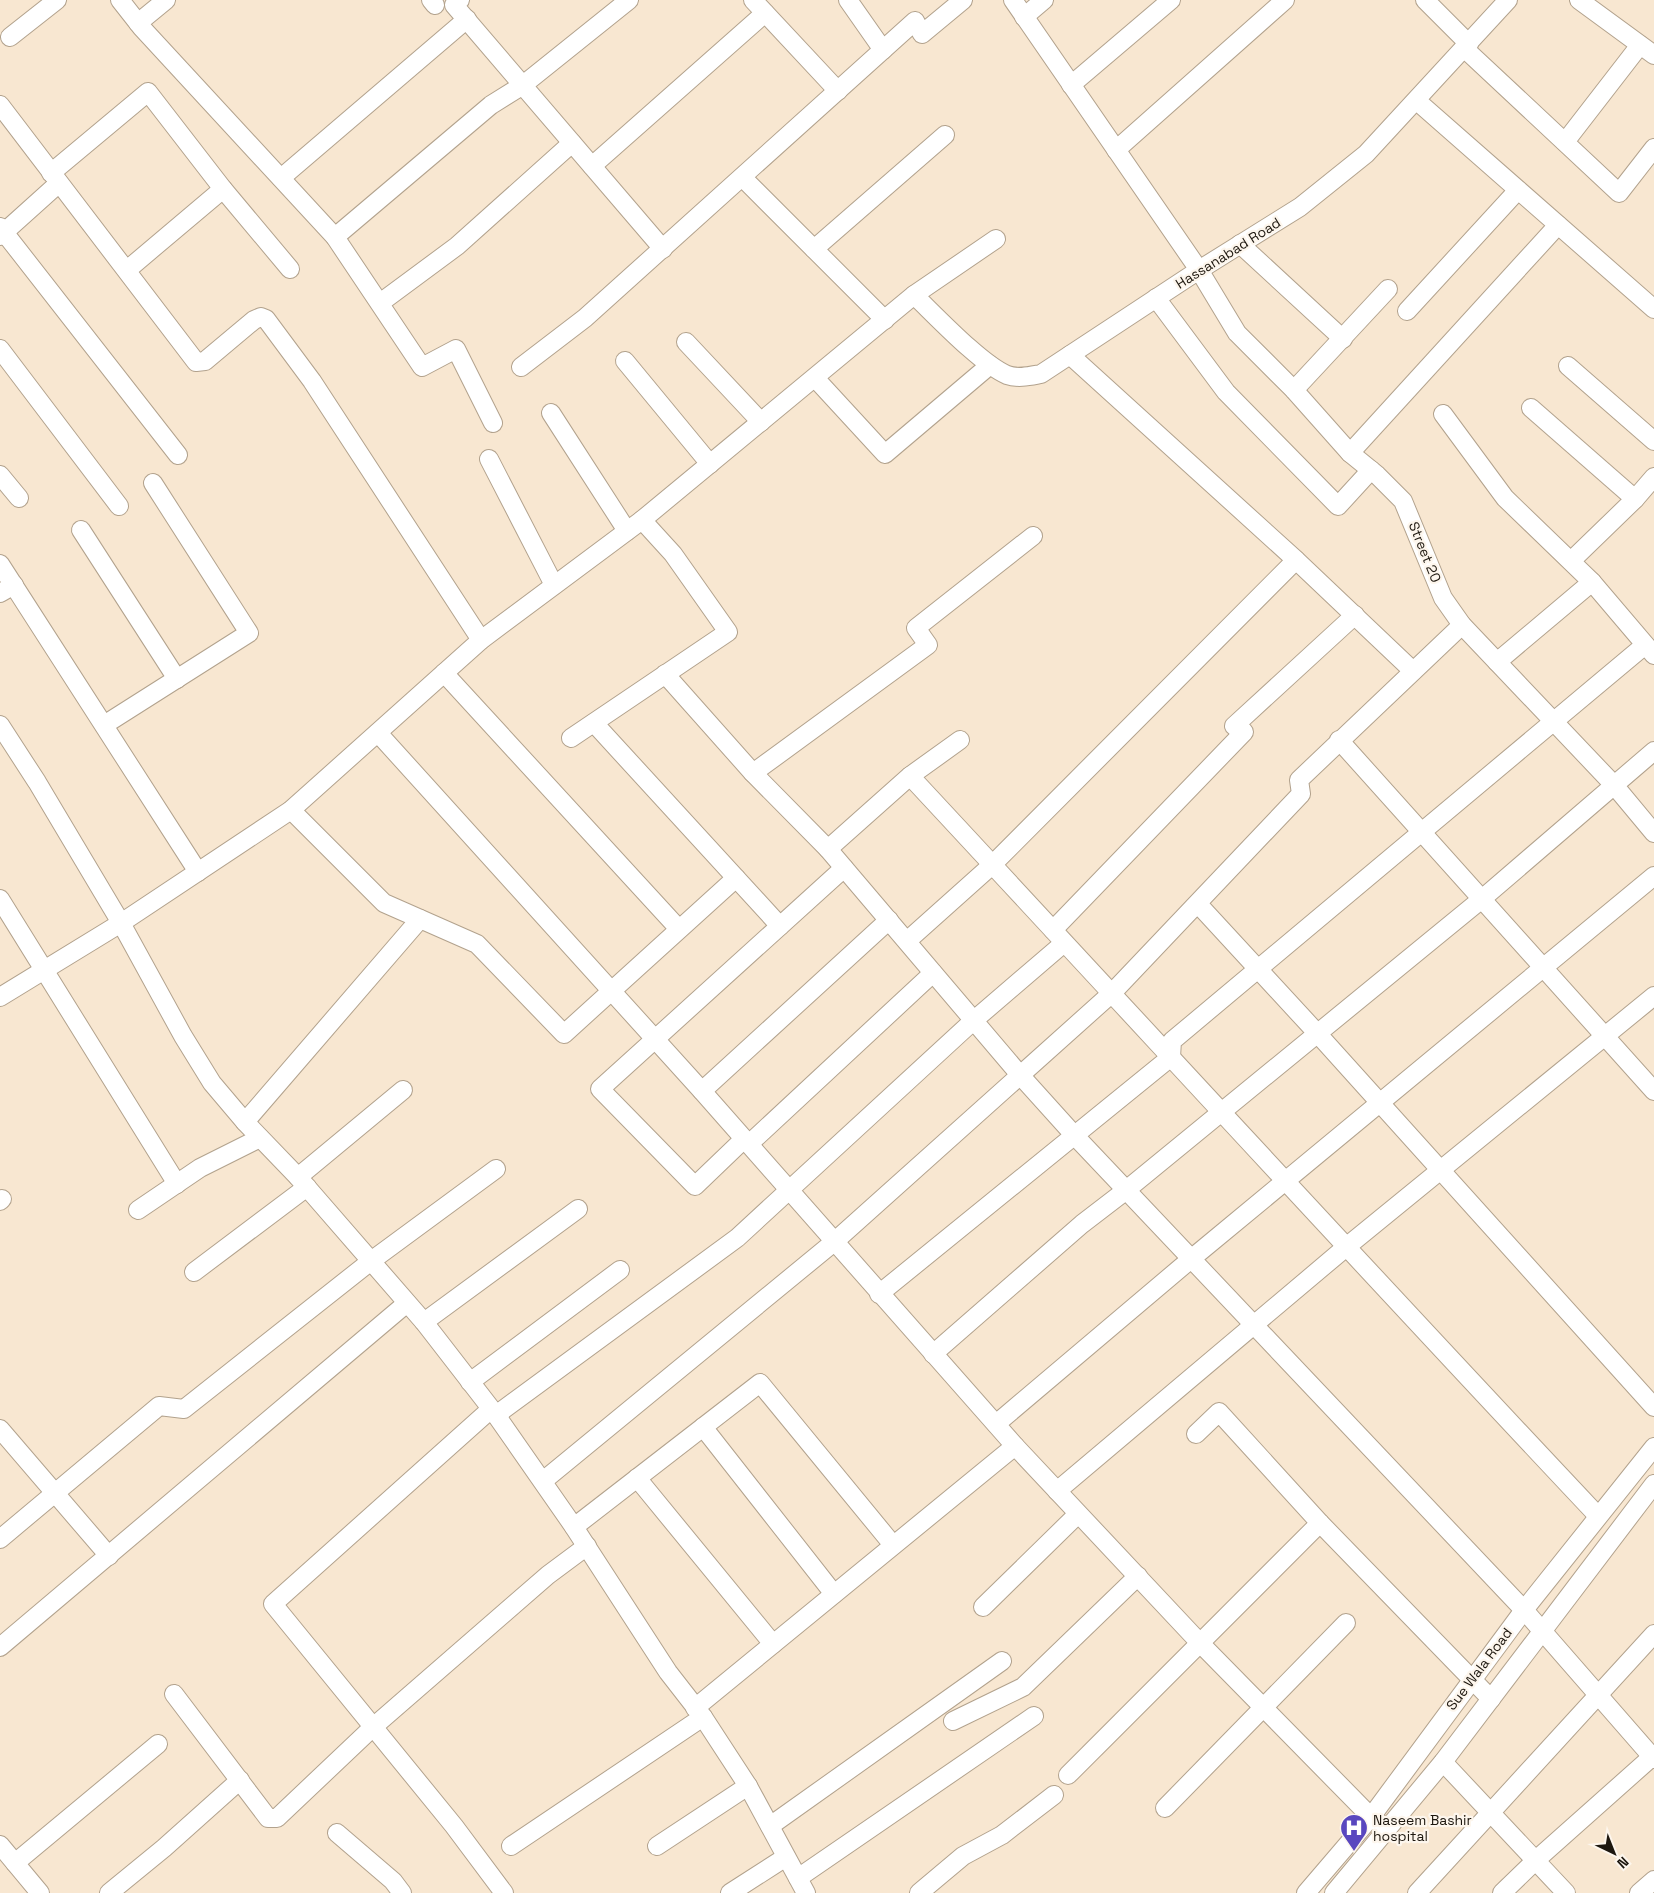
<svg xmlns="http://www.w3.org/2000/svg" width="1654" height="1893" viewBox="0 0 1654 1893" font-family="'Space Grotesk',sans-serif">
	<rect width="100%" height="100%" fill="#f8e7d1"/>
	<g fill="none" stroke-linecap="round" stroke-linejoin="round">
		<defs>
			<g id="minor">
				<path d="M120,0l22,28 193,209 87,130 34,-18 37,74"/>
				<path d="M431,0l4,5"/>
				<path d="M460,0l-6,5 209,244"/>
				<path d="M753,0l85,91"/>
				<path d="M848,0l35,50"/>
				<path d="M1013,0l186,270 38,63 57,57 56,63 27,22 26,26 40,97 19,27 152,160 40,48"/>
				<path d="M1425,0l44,44"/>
				<path d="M1579,0l75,55"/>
				<path d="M1024,17l20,-17"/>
				<path d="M138,23l28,-23"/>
				<path d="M10,37l47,-37"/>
				<path d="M1465,49l154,144 35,-45"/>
				<path d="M1071,85l100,-85"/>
				<path d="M1417,101l237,208"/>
				<path d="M0,105l196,257 9,-1 49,-41 7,-3 5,2 46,62 169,259"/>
				<path d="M1565,142l75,-97"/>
				<path d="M1116,150l169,-150"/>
				<path d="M592,166l173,-153"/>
				<path d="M51,173l97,-81 75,97 67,80"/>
				<path d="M281,178l186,-159"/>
				<path d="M743,178l142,142"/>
				<path d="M0,227l178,228"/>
				<path d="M0,236l59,-53"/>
				<path d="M335,237l156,-132 32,-20 106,-85"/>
				<path d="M1240,244l103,95"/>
				<path d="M814,249l131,-114"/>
				<path d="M127,270l96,-81"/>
				<path d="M914,295c22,21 67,69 93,80 11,4 23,1 34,-1l158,-104 101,-63 66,-53 142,-154"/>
				<path d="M1156,298l70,94 112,114 33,-36"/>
				<path d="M380,303l77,-57 115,-103"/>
				<path d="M1407,311l111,-121"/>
				<path d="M686,342l75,80"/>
				<path d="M0,349l119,157"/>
				<path d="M1070,355l226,205 117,111"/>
				<path d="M625,361l85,103"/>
				<path d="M1568,366l86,75"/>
				<path d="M521,367l64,-49 330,-297 7,13 41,-34"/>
				<path d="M815,378l70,76 105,-89"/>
				<path d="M1294,390l94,-101"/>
				<path d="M1531,408l104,91"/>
				<path d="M551,413l76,118"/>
				<path d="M1443,414l62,84 87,84 62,73"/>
				<path d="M1350,453l208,-228"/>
				<path d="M489,459l65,126"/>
				<path d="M0,475l19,23"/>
				<path d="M81,530l96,149"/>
				<path d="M1571,561l64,-62 19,-22"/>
				<path d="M0,564l198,308"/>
				<path d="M0,593l14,-8"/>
				<path d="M1497,662l95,-80"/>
				<path d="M444,673l235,256"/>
				<path d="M665,674l88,99 75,76 192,226 55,61 449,474 130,149"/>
				<path d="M594,723l186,203"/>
				<path d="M0,725l37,57 84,141 62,113 29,47 33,39 53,55 126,145 72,93 78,112 94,145 35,45 45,69 58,107"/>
				<path d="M104,725l145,-92 -96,-150"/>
				<path d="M378,733l324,358 313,355 185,197 171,174 16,12"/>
				<path d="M571,738l157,-106 -55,-78 -31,-34"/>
				<path d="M1339,740l315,351"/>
				<path d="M753,773l175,-128 -12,-17 117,-92"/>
				<path d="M910,776c229,246 457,495 688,740"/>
				<path d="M291,810l93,93 93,41 87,90 172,-156"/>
				<path d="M828,849l82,-73 50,-36"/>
				<path d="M0,899l177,285"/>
				<path d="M1198,904l119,129 337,374"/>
				<path d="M1053,930l191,-198 -10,-6 121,-111"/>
				<path d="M907,941l85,-76 304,-305"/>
				<path d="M0,997l121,-74 170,-113 190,-170 161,-120 272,-225 82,-56"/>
				<path d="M702,1091l187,-171"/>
				<path d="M245,1122l175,-203"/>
				<path d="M744,1139l-49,47 -95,-97 244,-221"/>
				<path d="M749,1144l184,-171"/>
				<path d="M298,1177l105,-87"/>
				<path d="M0,1201l2,-2"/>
				<path d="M138,1210l62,-42 60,-30"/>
				<path d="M194,1272l113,-85"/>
				<path d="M879,1294l292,-237 1,-16 473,-396"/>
				<path d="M424,1322l154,-113"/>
				<path d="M933,1354l149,-130 43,-33 358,-293 171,-147"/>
				<path d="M470,1382l150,-112"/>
				<path d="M491,1409l-218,195 181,222 50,67"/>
				<path d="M496,1415l241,-177 236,-217 91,-78"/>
				<path d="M996,1424l195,-165 463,-383"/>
				<path d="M703,1427l131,167"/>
				<path d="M0,1429l109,127"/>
				<path d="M1196,1434l23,-22 101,111 171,176"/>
				<path d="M637,1478l136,166"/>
				<path d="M543,1481l291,-239 278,-249 189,-199 -2,-14 163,-155"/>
				<path d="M1057,1491l288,-243 309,-252"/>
				<path d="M574,1527l186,-144 133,162"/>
				<path d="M0,1539l159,-133 25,3 187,-148 125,-92"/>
				<path d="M983,1607l95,-93"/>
				<path d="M0,1647l407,-344"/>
				<path d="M174,1694l94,124h9l95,-90 176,-153 39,-29"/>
				<path d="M695,1708l320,-262"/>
				<path d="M953,1721l70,-34 115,-111"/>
				<path d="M1443,1762l123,131"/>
				<path d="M1068,1775l252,-252"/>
				<path d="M1165,1808l181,-185"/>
				<path d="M770,1826l232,-165"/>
				<path d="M337,1833l56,48 9,12"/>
				<path d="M0,1845l40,48"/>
				<path d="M511,1846l192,-129"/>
				<path d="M657,1846l91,-60"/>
				<path d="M15,1863l143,-119"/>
				<path d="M798,1878l236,-162"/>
				<path d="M109,1893l55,-45 76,-68"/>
				<path d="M730,1893l56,-36"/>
				<path d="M919,1893l44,-37 39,-21 52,-40"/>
				<path d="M1306,1893l65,-76 153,-207 130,-163"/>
				<path d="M1334,1893l109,-131 211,-278"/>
				<path d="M1417,1893l237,-259"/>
				<path d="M1502,1893l34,-33 118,-105"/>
				<path d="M1639,1893l15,-13"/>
			</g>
		</defs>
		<!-- minor casing -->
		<use href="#minor" stroke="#b2a28d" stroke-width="20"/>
		<!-- minor -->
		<use href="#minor" stroke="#fff" stroke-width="18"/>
	</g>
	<!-- icons -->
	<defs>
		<symbol id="hospital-pin" viewBox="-11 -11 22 30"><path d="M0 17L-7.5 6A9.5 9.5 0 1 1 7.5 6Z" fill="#5947bf" stroke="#fdf6ed"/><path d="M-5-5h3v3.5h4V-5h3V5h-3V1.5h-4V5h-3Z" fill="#fff"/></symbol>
	</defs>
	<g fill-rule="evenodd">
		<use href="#hospital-pin" x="1338" y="1812" width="32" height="43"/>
	</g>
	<g text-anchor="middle" stroke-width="4.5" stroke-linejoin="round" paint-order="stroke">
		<!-- street labels -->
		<g font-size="14" fill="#1d170f" stroke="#fdf6ed">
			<text transform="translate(1228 253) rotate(-32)" y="5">Hassanabad Road</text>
			<text transform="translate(1425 552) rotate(68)" y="5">Street 20</text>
			<text transform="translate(1479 1669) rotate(-53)" y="5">Sue Wala Road</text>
		</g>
		<!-- poi labels -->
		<g font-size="14" fill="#1d170f" stroke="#fdf6ed" text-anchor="start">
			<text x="1373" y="1825">Naseem Bashir<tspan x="1373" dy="16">hospital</tspan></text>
		</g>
	</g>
	<!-- north arrow -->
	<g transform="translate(1614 1853) rotate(137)" stroke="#fdf6ed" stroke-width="4" paint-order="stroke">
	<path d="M0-4L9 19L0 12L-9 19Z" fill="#1d170f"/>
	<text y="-8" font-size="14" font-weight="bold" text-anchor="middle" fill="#1d170f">N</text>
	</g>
</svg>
